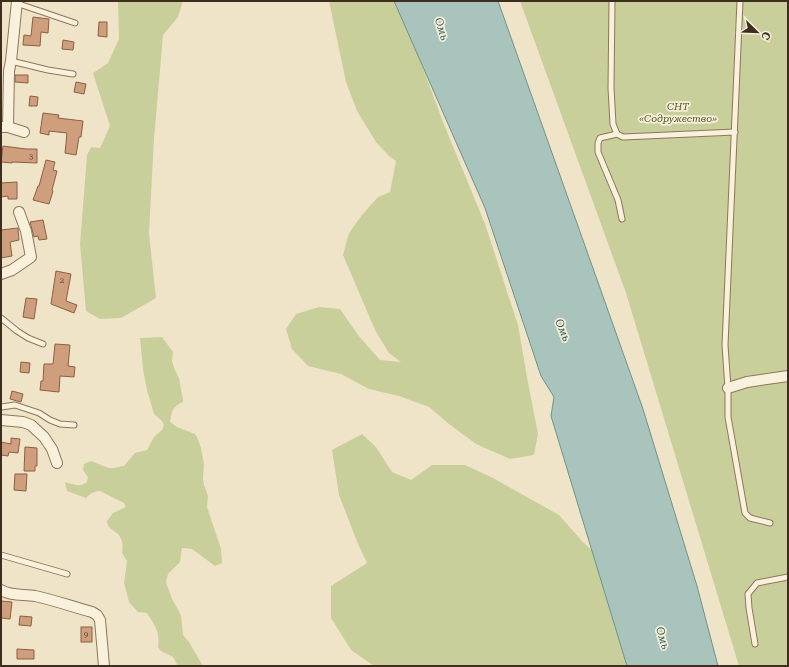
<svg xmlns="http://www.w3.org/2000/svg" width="789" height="667" viewBox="0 0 789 667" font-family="'Roboto Serif',serif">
	<rect width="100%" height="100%" fill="#f0e4c8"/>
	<!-- green -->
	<g fill="#c9cf9b">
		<path d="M118,1h65l-5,16 -15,18 -9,104 -5,94 7,65 -35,20 -21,1 -14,-8 -6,-67 7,-89 4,-8 9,1 10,-22 -17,-53 15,-10 11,-24z"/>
		<path d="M329,1h69l45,121 42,102 33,101 9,52 11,57 -4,21 -24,4 -34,-15 -27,-20 -20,-17 -30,-11 -30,-7 -28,-15 -33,-8 -16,-17 -6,-20 10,-15 23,-7 21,2 18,26 22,25 21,2 -12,-9 -14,-23 -32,-75 6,-22 13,-18 16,-18 12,-5 6,-31 -7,-5 -13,-14 -19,-31 -11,-29z"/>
		<path d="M520,1h268v665h-49l-113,-373z"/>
		<path d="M162,337l11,15 -1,9 2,7 5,10 4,22v2c-11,5 -11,9 -13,20l7,5 18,7 2,3 4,11 3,16 -1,15 1,6 4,11 -1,11 14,42 1,14 -7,3 -23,-17 -10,-1 -2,14 -12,12 -2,8 6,17 9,16 2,20 6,7 14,24h-25l-5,-9 -12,-6 -3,-4c2,-16 -3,-21 -11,-34l-9,-1 -9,-10 -5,-19 3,-22 -5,-8c1,-7 1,-13 -4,-19 -5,-5 -10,-4 -11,-13l6,-8 13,-6 -2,-4 -24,-12c-6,0 -10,3 -14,7l-19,-7 -2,-9c8,2 15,6 22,0l1,-5 -5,-7 1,-6 7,-3c7,2 16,8 23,7 4,-1 6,-2 10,-2l11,-13 12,-3 7,-13 8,-7 2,-5 -2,-4 -8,-7 -7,-24 -4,-21 -3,-31z"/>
		<path d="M362,434l14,13 16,25 19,8 21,-15h33l28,13 66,37 24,27 27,25 32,99h-268l-23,-16 -20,-32v-32l36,-23 -9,-19 -19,-49 -7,-45z"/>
	</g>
	<!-- water -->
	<path fill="#a9c4bc" stroke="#6f938a" d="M394,1h104l145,408 54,177 21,80h-91l-76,-250 3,-19 -13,-21 -56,-168z"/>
	<!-- building -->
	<g fill="#cf9f7d" stroke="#8d5f41">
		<path d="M33,17l16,2 -1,14 -7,-1 -1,14 -17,-1 1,-10 7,1z"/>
		<path d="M99,22h8v15l-9,-1z"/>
		<path d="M63,40l11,2 -1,8 -11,-1z"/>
		<path d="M15,75h13v8l-13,-1z"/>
		<path d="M76,82l10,2 -2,10 -10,-2z"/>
		<path d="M30,96l8,1 -1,9h-8z"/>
		<path d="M43,113l16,2 -1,3 25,3 -2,16h-2l-3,18 -11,-2 2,-20 -18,-2v4l-9,-2z"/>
		<path d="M3,146l23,3h11v14l-25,-1v1l-11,-1z"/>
		<path d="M46,160l9,2 -2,8 4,1 -5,19 1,1 -4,13 -16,-4 5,-14h1z"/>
		<path d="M17,182v17h-9v-3l-7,1v-14z"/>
		<path d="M43,220l4,19 -8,1 -1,-4 -4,1 -4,-15z"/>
		<path d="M18,228l1,12 -9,2 2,14 -11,2v-28z"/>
		<path d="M56,271l15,3 -5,27 11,4 -3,8 -23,-9z"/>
		<path d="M26,298l11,1 -3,20 -11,-2z"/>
		<path d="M55,344l15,1 -2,21 7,1 -1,10 -14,-1 -1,16 -19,-2 1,-9h2l1,-17h9z"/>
		<path d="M21,362l9,1 -1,10 -9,-1z"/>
		<path d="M12,391l11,3 -2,8 -11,-3z"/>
		<path d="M11,438l9,1 -2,14 -9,-1 -1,4 -7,-1v-13l10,2z"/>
		<path d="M25,447l12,1v18h-2v5h-11z"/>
		<path d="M15,474h12l-1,17 -12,-1z"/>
		<path d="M1,601l11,1 -2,17 -9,-1z"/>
		<path d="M20,616l12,1 -1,9 -12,-1z"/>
		<rect x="81" y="627" width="11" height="15"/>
		<path d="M17,649l17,1v9h-17z"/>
	</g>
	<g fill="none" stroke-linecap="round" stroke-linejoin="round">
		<defs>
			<g id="service">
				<path d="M612,1l-1,87 2,36 4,10"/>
				<path d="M740,1l-15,344 3,43v29l17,96 5,5 20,5"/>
				<path d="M16,3l59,20"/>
				<path d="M11,61l37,9 25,4"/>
				<path d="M622,219l-4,-19 -20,-48v-9l2,-5 17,-4 6,3 112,-5"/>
				<path d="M1,318l16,13 11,7 15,6"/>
				<path d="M1,407l14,-2 24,8 11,7 10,4 14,1"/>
				<path d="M1,555l66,19"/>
				<path d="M755,644l-6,-36 -1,-14 9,-11 31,-6"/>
			</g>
			<g id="minor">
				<path d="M1,127h7l16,5"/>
				<path d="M8,127l1,-56 2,-10 6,-60"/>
				<path d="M1,274l11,-4 19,-13 -5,-26 -7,-19"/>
				<path d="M728,388l19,-6 41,-6"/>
				<path d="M1,420l22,2 8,3 13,12 8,12 5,14"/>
				<path d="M1,590c9,6 23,4 34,6 19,4 38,11 57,16l5,3 3,5 4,46"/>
			</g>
		</defs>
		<!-- service casing -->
		<use href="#service" stroke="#8d765c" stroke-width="7"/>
		<!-- minor casing -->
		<use href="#minor" stroke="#8d765c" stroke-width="12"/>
		<!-- service -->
		<use href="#service" stroke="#faf1dc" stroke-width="5"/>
		<!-- minor -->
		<use href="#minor" stroke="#faf1dc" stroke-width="10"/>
	</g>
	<g text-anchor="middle" stroke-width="3.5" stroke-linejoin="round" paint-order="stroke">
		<!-- number labels -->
		<g font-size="8" fill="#624a37">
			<text x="31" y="159">3</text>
			<text x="62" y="283">2</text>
			<text x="86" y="637">9</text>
		</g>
		<!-- park labels -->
		<g font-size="10" font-style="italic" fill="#4d5a26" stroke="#f7eed8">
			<text x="678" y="110">СНТ<tspan x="678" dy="12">«Содружество»</tspan></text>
		</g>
		<!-- water labels -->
		<g font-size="11" font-style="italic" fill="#2f5d5a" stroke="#f7eed8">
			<text transform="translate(442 29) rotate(73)" y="4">Омь</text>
			<text transform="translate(563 330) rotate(68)" y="4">Омь</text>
			<text transform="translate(663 638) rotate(74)" y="4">Омь</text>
		</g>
	</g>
	<!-- border -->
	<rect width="789" height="667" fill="none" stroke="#3d2e20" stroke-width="4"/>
	<!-- north arrow -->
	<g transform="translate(757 32) rotate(113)" stroke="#f7eed8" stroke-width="3" paint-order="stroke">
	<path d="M0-3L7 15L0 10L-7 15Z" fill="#3d2e20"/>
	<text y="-6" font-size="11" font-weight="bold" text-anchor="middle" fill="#3d2e20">С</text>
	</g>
</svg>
